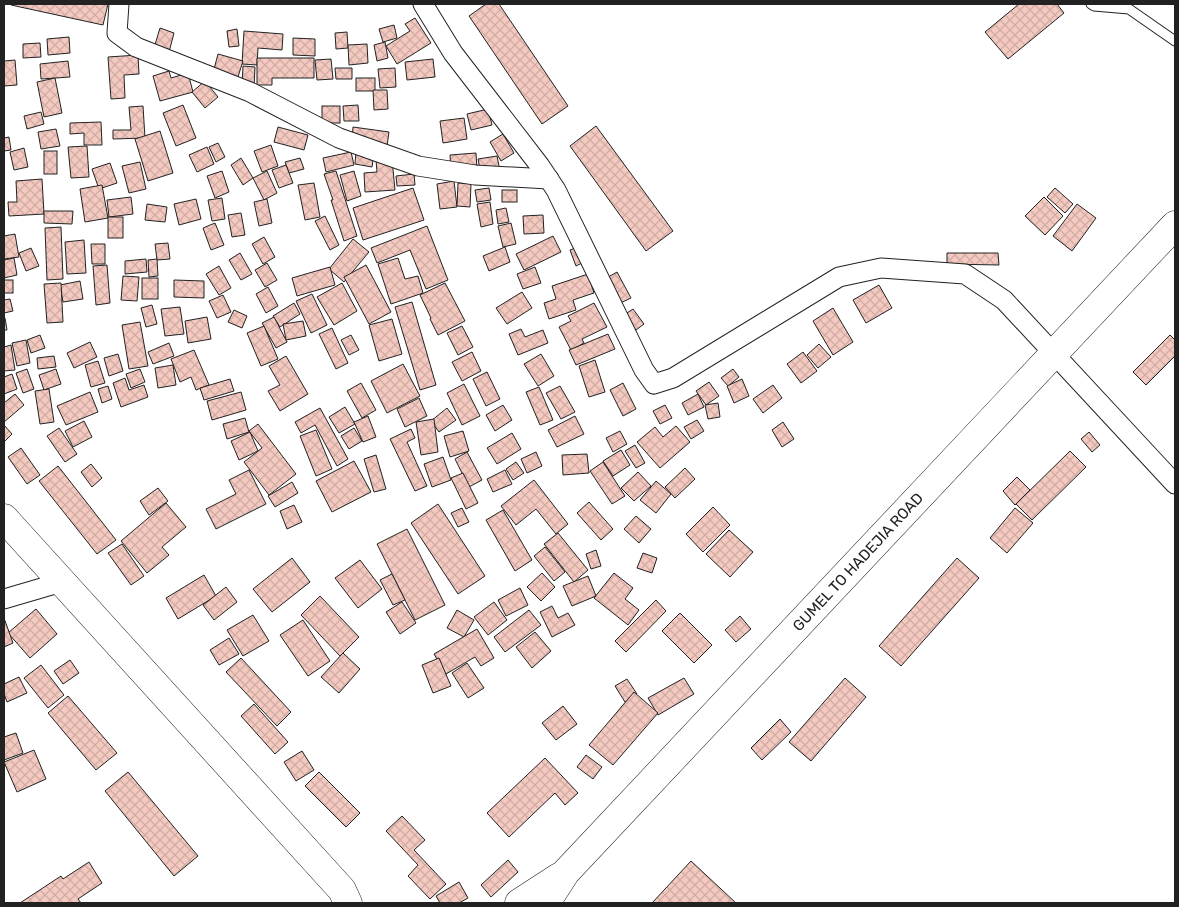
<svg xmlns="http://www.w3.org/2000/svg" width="1179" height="907" viewBox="0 0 1179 907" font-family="Rubik,sans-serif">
	<defs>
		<pattern id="building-cross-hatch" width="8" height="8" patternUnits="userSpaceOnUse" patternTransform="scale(1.25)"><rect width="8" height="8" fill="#f3c9c0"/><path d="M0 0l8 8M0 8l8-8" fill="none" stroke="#d0aca5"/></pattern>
	</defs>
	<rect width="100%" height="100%" fill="#fff"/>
	<!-- building -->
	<g fill="url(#building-cross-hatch)" stroke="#222">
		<path d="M11,4h97l-5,21 -92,-20z"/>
		<path d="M486,4h13l69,102 -26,18 -73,-108z"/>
		<path d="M1019,4h38l7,9 -56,46 -23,-27z"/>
		<path d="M415,18l16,25 -34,21 -11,-18 24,-15 -5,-7z"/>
		<path d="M394,25l3,13 -14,4 -4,-13z"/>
		<path d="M160,28l14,5 -5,19 -15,-4z"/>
		<path d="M237,29l2,17 -10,1 -2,-16z"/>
		<path d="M244,31l39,3 -1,16 -24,-2 -1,17 -15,-1z"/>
		<path d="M347,32l1,16 -12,1 -1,-16z"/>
		<path d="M69,37l1,16 -22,2 -1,-16z"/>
		<path d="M293,38l22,1v17l-22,-1z"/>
		<path d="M385,42l3,16 -11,3 -3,-16z"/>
		<path d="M40,43l1,14 -18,1v-14z"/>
		<path d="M367,44l1,19 -19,2 -1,-20z"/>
		<path d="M218,54l25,7 -6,19 -24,-7z"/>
		<path d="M138,55l1,19 -15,1 1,23 -14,1 -3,-42z"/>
		<path d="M257,58h57v20h-42v7h-15z"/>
		<path d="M331,59l2,20 -16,1 -2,-20z"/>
		<path d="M433,59l2,18 -28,3 -2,-18z"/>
		<path d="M15,60l2,25 -13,1v-25z"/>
		<path d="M68,61l2,16 -29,2 -1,-15z"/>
		<path d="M243,66l12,1 -1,20 -12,-1z"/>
		<path d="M335,68h17v11h-16z"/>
		<path d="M395,68l1,19 -16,1 -2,-19z"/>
		<path d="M169,71l2,7 17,-5 5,19 -33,9 -7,-25z"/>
		<path d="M55,78l7,35 -18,4 -7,-35z"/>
		<rect x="356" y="78" width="19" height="13"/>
		<path d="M205,81l13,16 -13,11 -13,-16z"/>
		<path d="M373,90h14l1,19 -14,1z"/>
		<path d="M183,105l13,33 -20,8 -13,-33z"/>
		<path d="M358,105l1,16h-15l-1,-15z"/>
		<path d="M143,106l2,32 -32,1v-9h18l-2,-23z"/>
		<rect x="322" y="106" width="18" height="17"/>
		<path d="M488,109l4,16 -21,5 -4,-16z"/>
		<path d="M41,112l3,12 -17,5 -3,-13z"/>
		<path d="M464,118l3,21 -24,4 -3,-22z"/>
		<path d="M101,122l1,23h-18v-12l-14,1v-11z"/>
		<path d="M596,126l77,105 -27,20 -76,-105z"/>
		<path d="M278,127l30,8 -4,15 -30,-8z"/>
		<path d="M353,127l36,5 -2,14 -35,-5z"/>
		<path d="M56,129l4,17 -19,3 -3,-17z"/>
		<path d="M160,131l13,42 -25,8 -13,-42z"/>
		<path d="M503,134l11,19 -13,8 -11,-19z"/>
		<path d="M9,137l2,13 -7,1v-13z"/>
		<path d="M218,143l7,14 -9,5 -7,-15z"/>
		<path d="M271,145l7,21 -16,6 -8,-21z"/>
		<path d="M87,146l2,31 -18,1 -3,-31z"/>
		<path d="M207,147l7,17 -17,8 -8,-17z"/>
		<path d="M24,148l4,19 -14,3 -4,-18z"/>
		<rect x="44" y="151" width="13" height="23"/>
		<path d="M351,152l3,13 -28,7 -3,-14z"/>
		<path d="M356,152l18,2 -2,13 -17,-3z"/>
		<path d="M476,153l1,17 -26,2 -1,-17z"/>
		<path d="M497,156l3,15 -19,3 -3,-15z"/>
		<path d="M241,158l12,20 -10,7 -12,-20z"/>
		<path d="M300,158l4,11 -15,4 -4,-11z"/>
		<path d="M392,159l3,31 -30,2 -1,-19 13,-1 -1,-12z"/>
		<path d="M140,162l6,27 -17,4 -7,-27z"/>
		<path d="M110,163l7,20 -18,6 -7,-20z"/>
		<path d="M286,165l7,18 -14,5 -7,-18z"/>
		<path d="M222,171l7,21 -14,6 -8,-22z"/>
		<path d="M267,171l10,22 -13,7 -11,-22z"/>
		<path d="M336,171l21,65 -13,5 -13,-41h2l-9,-26z"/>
		<path d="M354,171l7,25 -14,5 -7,-26z"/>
		<path d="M414,174l1,11 -18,1 -1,-10z"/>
		<path d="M42,179l2,35 -35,2 -1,-14h9l-1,-21z"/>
		<path d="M454,181l3,26 -17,2 -3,-25z"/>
		<path d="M314,183l6,34 -15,3 -7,-35z"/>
		<path d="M458,183l13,1 -1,23 -13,-1z"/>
		<path d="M102,185l6,33 -23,4 -5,-33z"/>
		<path d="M413,188l11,32 -61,20 -10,-32z"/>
		<path d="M489,188l2,12 -14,2 -2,-12z"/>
		<path d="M1055,188l18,16 -8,9 -18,-16z"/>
		<rect x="502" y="190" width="15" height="12"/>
		<path d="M131,197l2,17 -24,3 -2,-17z"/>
		<path d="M1044,197l19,19 -18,19 -20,-19z"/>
		<path d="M222,198l3,21 -13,2 -4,-21z"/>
		<path d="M196,199l5,20 -22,6 -5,-21z"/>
		<path d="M267,199l5,24 -13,3 -5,-24z"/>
		<path d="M490,202l3,22 -12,3 -4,-23z"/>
		<path d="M147,204l20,3 -2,15 -20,-2z"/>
		<path d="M1077,204l19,14 -24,33 -19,-15z"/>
		<path d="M506,208l3,14 -11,2 -2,-14z"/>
		<path d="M44,211h29l-1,13 -28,-1z"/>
		<path d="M241,213l4,22 -13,2 -4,-22z"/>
		<path d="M543,215l1,18 -20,1 -1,-18z"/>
		<path d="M325,216l14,29 -9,5 -15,-29z"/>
		<rect x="108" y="217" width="15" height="21"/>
		<path d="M215,223l9,22 -13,5 -8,-22z"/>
		<path d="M511,223l5,21 -13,3 -5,-21z"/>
		<path d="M427,226l21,54 -22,9 -16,-39 -33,13 -6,-15z"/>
		<path d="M61,227l2,52 -16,1 -2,-52z"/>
		<path d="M15,234l4,23 -15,2v-23z"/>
		<path d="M553,236l8,16 -37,18 -8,-16z"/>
		<path d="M264,237l11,20 -12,7 -11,-20z"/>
		<path d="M353,239l16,13 -25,30 -15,-13z"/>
		<path d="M84,240l2,33 -19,1 -2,-32z"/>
		<path d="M168,243l2,16 -13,1 -2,-16z"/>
		<path d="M91,244h14v20h-13z"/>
		<path d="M505,247l5,15 -21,9 -6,-15z"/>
		<path d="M578,247l6,15 -8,4 -6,-16z"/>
		<path d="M31,248l8,18 -13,5 -7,-18z"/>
		<path d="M240,253l12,21 -11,6 -12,-20z"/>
		<path d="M947,253h51l1,12 -52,-1z"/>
		<path d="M14,258l3,17 -13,3v-18z"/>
		<path d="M398,258l7,21 13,-3 5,17 -32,11 -13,-40z"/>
		<path d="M146,259l1,13 -22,2v-13z"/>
		<path d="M157,259l1,17 -9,1 -1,-17z"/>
		<path d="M267,263l10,17 -12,7 -10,-17z"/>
		<path d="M107,265l3,38 -14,2 -3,-39z"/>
		<path d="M366,265l25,47 -22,12 -25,-47z"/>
		<path d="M219,266l12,22 -12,7 -13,-21z"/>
		<path d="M330,267l5,18 -38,11 -5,-18z"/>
		<path d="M535,267l6,16 -18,6 -6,-15z"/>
		<path d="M617,272l14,26 -15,7 -13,-25z"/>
		<path d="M588,274l6,19 -21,7 3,10 -27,9 -5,-16 12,-4 -4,-13z"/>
		<path d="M123,276l16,1 -2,24 -16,-1z"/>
		<rect x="142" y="278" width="16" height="21"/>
		<rect x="4" y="280" width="9" height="13"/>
		<path d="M174,280l30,1v17l-30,-1z"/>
		<path d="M80,281l3,18 -20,3 -3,-17z"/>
		<path d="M61,283l2,39 -16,1 -3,-39z"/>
		<path d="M342,283l15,28 -23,14 -17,-28z"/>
		<path d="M445,283l20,38 -27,14 -8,-16 1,-1 -11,-23z"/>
		<path d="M879,285l13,23 -26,15 -13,-23z"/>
		<path d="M268,287l10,19 -12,7 -10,-19z"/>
		<path d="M522,292l10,16 -25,16 -11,-16z"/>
		<path d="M312,294l15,31 -16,8 -15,-32z"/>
		<path d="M223,295l8,17 -14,6 -8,-17z"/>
		<path d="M10,299l3,12 -9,2v-13z"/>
		<path d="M412,302l24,83 -16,5 -25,-83z"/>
		<path d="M294,303l6,11 -20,13 -7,-11z"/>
		<path d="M594,303l13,24 -25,12 2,4 -13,7 -12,-23 12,-6 -3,-5z"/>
		<path d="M152,305l5,19 -11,3 -5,-19z"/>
		<path d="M180,307l4,27 -19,2 -4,-27z"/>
		<path d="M833,308l20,34 -20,13 -20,-34z"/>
		<path d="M633,309l11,15 -8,6 -12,-15z"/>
		<path d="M234,310l13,6 -5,12 -14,-6z"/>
		<path d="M207,317l4,22 -23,4 -3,-22z"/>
		<path d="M274,317l13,25 -11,6 -14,-25z"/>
		<path d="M4,318h1l2,12h-3z"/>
		<path d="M392,319l10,35 -23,7 -10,-36z"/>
		<path d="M303,321l3,15 -20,4 -3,-16z"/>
		<path d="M140,322l8,44 -19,3 -7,-44z"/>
		<path d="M264,326l14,33 -17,7 -14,-33z"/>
		<path d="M462,326l11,21 -15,8 -11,-22z"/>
		<path d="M332,328l16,35 -12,6 -17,-35z"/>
		<path d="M521,329l4,8 18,-7 5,13 -30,12 -9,-21z"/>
		<path d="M608,334l7,15 -39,16 -7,-15z"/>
		<path d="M40,335l5,13 -14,5 -4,-13z"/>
		<path d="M351,335l8,15 -10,5 -8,-15z"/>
		<path d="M1170,335l5,5v16l-29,29 -13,-13z"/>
		<path d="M26,340l4,23 -13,3 -5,-23z"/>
		<path d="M90,342l7,15 -23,11 -7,-15z"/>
		<path d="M169,343l5,13 -21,8 -5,-12z"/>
		<path d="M819,344l12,13 -13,11 -11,-13z"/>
		<path d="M11,345l4,25 -11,1v-24z"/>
		<path d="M194,350l15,35 -13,5 -5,-13 -11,5 -9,-23z"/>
		<path d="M472,352l9,19 -19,10 -10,-19z"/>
		<path d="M803,352l14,19 -16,12 -14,-19z"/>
		<path d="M118,354l5,17 -14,5 -5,-18z"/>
		<path d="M541,354l13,22 -16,10 -14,-22z"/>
		<path d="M54,356l2,11 -18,2 -1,-11z"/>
		<path d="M286,356l22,38 -28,17 -12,-20 12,-6 -11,-19z"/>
		<path d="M595,360l10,32 -16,5 -10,-31z"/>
		<path d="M98,361l7,22 -14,4 -6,-22z"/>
		<path d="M403,364l17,32 -33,17 -16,-32z"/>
		<path d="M173,365l3,20 -18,3 -3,-20z"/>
		<path d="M27,369l7,20 -11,4 -7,-20z"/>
		<path d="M56,369l5,15 -17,6 -5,-15z"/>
		<path d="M140,369l5,13 -14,6 -5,-14z"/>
		<path d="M733,369l6,8 -11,9 -7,-8z"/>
		<path d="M487,372l13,27 -14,7 -13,-27z"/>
		<path d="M12,374l5,15 -13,5v-17z"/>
		<path d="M125,378l4,12 15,-5 4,12 -27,10 -8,-24z"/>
		<path d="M230,379l4,12 -30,9 -4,-12z"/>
		<path d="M742,379l7,17 -15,7 -7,-17z"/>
		<path d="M709,382l10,14 -13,9 -10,-14z"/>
		<path d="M361,383l15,27 -14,8 -15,-27z"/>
		<path d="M623,383l13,26 -13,7 -13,-26z"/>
		<path d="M464,384l16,32 -18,9 -15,-32z"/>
		<path d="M773,385l9,13 -19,15 -10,-14z"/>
		<path d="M108,386l4,13 -10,4 -4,-14z"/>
		<path d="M560,386l15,26 -14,7 -15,-26z"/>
		<path d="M539,387l14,33 -13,5 -14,-33z"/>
		<path d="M49,389l5,33 -14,2 -5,-33z"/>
		<path d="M90,392l8,20 -32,13 -9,-19z"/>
		<path d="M241,392l5,18 -34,10 -5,-19z"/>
		<path d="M15,394l9,11 -20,17v-19z"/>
		<path d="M698,394l6,13 -16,8 -6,-12z"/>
		<path d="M419,398l8,18 -22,11 -8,-18z"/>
		<path d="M718,403l2,14 -12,2 -3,-14z"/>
		<path d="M503,405l9,15 -17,11 -9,-16z"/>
		<path d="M665,405l7,13 -12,6 -7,-13z"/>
		<path d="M345,407l10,17 -16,9 -10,-16z"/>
		<path d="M320,408l28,51 -11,7 -22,-41 -14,8 -6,-11z"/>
		<path d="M447,408l9,12 -17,12 -8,-11z"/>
		<path d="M368,416l8,21 -13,5 -9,-20z"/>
		<path d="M575,416l9,18 -27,13 -9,-17z"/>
		<path d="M245,418l4,14 -22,7 -4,-15z"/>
		<path d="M434,419l4,33 -17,3 -5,-33z"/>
		<path d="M697,420l7,11 -13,8 -7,-12z"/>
		<path d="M84,421l8,16 -19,10 -8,-16z"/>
		<path d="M783,422l11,17 -12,8 -10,-17z"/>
		<path d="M258,424l38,50 -27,21 -25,-33 18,-14 -13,-17z"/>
		<path d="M4,425l8,9 -8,8z"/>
		<path d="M676,426l14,16 -30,26 -23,-26 18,-15 8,10z"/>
		<path d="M59,428l18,26 -12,8 -18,-26z"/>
		<path d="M354,428l8,13 -13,8 -8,-13z"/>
		<path d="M411,429l4,9 -8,4 20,44 -12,5 -25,-52z"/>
		<path d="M316,430l16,39 -16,7 -16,-40z"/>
		<path d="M463,431l6,20 -19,6 -6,-21z"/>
		<path d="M620,431l7,13 -14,8 -7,-14z"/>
		<path d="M250,432l8,19 -19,9 -8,-19z"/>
		<path d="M1089,432l11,13 -8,7 -11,-13z"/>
		<path d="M512,433l9,16 -24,15 -10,-16z"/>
		<path d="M635,445l10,18 -9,5 -11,-17z"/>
		<path d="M21,448l19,27 -13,9 -19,-27z"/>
		<path d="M621,450l9,15 -17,11 -10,-15z"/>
		<path d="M1070,451l16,16 -54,53 -16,-16z"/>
		<path d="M467,452l15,28 -13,7 -14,-28z"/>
		<path d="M536,452l6,14 -15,7 -6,-14z"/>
		<path d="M587,454l2,19 -26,2 -1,-20z"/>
		<path d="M376,455l10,34 -12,3 -10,-33z"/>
		<path d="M443,457l8,23 -19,7 -8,-23z"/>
		<path d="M354,461l17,31 -39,20 -16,-31z"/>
		<path d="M516,462l8,11 -11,7 -7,-11z"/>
		<path d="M603,462l22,34 -13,8 -22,-33z"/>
		<path d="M91,464l11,14 -10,9 -11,-15z"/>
		<path d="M58,466l58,74 -19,14 -58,-73z"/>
		<path d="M685,468l10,11 -20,19 -10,-11z"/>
		<path d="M249,470l17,34 -50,25 -10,-20 30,-15 -7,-14z"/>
		<path d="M505,470l7,14 -19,8 -6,-13z"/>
		<path d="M638,472l13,14 -17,15 -13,-13z"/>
		<path d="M463,473l15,30 -12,6 -15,-31z"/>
		<path d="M1017,477l13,13 -15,15 -12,-14z"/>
		<path d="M534,480l34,44 -12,10 -20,-25 -20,16 -15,-19z"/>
		<path d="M656,481l15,13 -15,19 -16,-13z"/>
		<path d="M292,482l6,11 -23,14 -7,-11z"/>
		<path d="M158,488l10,13 -19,14 -9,-14z"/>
		<path d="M589,502l24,27 -12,11 -24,-27z"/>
		<path d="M166,503l20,24 -24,20 7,8 -22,18 -26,-32z"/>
		<path d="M438,504l47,72 -27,18 -47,-71z"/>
		<path d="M294,505l8,17 -15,7 -7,-18z"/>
		<path d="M713,507l17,18 -27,27 -17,-18z"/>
		<path d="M462,508l7,14 -11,5 -7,-14z"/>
		<path d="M1015,508l18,15 -26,30 -17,-15z"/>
		<path d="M503,510l29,50 -17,11 -29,-51z"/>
		<path d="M636,516l15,13 -12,14 -15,-14z"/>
		<path d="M407,529l38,76 -30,15 -38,-76z"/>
		<path d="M729,530l24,22 -23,25 -24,-23z"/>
		<path d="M558,533l30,37 -14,12 -30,-38z"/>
		<path d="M122,544l22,32 -13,9 -23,-32z"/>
		<path d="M545,547l20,25 -11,9 -20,-25z"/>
		<path d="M596,550l5,16 -10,3 -5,-15z"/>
		<path d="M643,553l14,5 -5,15 -15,-5z"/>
		<path d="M292,558l18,24 -38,30 -19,-23z"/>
		<path d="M957,558l22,20 -78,88 -22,-20z"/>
		<path d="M360,560l22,29 -24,19 -23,-30z"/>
		<path d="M542,573l13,14 -14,14 -14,-14z"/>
		<path d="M614,573l19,15 -8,11 14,11 -11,15 -34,-27z"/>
		<path d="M392,574l13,26 -12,5 -13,-25z"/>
		<path d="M204,575l12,21 -38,23 -12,-21z"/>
		<path d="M588,576l8,20 -24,10 -9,-20z"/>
		<path d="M226,587l11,15 -23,18 -11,-15z"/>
		<path d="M520,588l8,17 -22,11 -8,-16z"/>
		<path d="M320,596l39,41 -19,19 -39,-41z"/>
		<path d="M656,600l10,11 -40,41 -11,-11z"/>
		<path d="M402,602l14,21 -16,11 -14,-22z"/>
		<path d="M494,602l13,18 -19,15 -14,-18z"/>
		<path d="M552,606l6,12 10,-5 7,12 -23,12 -12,-25z"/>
		<path d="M36,609l21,25 -27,24 -22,-25z"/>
		<path d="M457,610l17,10 -10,17 -17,-9z"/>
		<path d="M529,610l12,15 -36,27 -11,-15z"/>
		<path d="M680,613l32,32 -18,18 -32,-32z"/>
		<path d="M253,615l16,26 -26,15 -16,-26z"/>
		<path d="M740,616l11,13 -15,13 -11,-12z"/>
		<path d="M4,618l9,25 -9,4z"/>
		<path d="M303,620l27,41 -22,15 -28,-41z"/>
		<path d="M477,629l17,29 -13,8 -6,-9 -29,17 -12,-20z"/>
		<path d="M535,632l16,19 -19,17 -16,-21z"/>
		<path d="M229,638l10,16 -20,11 -9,-15z"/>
		<path d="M343,653l17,16 -21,24 -18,-16z"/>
		<path d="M241,658l50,54 -14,14 -51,-54z"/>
		<path d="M439,658l12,28 -18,7 -11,-28z"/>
		<path d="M70,660l9,13 -16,11 -9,-13z"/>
		<path d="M467,663l17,25 -16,10 -16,-25z"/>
		<path d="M41,665l23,30 -16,13 -24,-30z"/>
		<path d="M19,677l8,16 -20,9 -3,-8v-10z"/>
		<path d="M684,678l10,16 -36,21 -10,-17z"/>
		<path d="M845,678l21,19 -55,64 -22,-19z"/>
		<path d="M627,679l10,15 -12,8 -10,-16z"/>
		<path d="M634,692l24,21 -45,52 -24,-20z"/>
		<path d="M68,696l49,57 -21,17 -48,-57z"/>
		<path d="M254,704l34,38 -13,12 -34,-38z"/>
		<path d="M563,706l14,18 -21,16 -14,-17z"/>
		<path d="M780,719l11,13 -29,28 -11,-12z"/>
		<path d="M16,733l7,20 -19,7v-23z"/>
		<path d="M34,750l12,29 -29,13 -13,-30z"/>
		<path d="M302,751l12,19 -18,11 -12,-19z"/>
		<path d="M586,755l16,12 -9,12 -16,-12z"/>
		<path d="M545,758l33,35 -13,12 -10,-12 -46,44 -22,-24z"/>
		<path d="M128,772l70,84 -24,20 -69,-85z"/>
		<path d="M319,772l41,41 -14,14 -41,-41z"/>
		<path d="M402,816l23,24 -11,10 32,34 -16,15 -22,-23 10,-11 -32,-34z"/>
		<path d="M508,860l10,12 -27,25 -10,-12z"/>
		<path d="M691,861l45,42h-84z"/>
		<path d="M89,862l13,21 -24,16 3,4h-61l41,-27 2,3z"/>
		<path d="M459,882l9,16 -9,5h-19l-4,-7z"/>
	</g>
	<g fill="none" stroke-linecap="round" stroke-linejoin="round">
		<defs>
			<path id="service" d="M1091,4l3,2 35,3 46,32"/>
			<g id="minor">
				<path d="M119,4l-2,29 19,14 114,45 89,46 79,28 57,9 74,4"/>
				<path d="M423,4l30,49 87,113 16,24 88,180 10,14 19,-6 166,-101 42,-9 84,6 39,26 171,184"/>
				<path d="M4,599l58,-17"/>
			</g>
			<g id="primary">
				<path d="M4,518l338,372 6,13"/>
				<path d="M519,903l40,-26"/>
				<path d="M546,903l20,-31 609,-647"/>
			</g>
		</defs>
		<!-- service casing -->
		<use href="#service" stroke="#222" stroke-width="11"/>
		<!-- minor casing -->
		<use href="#minor" stroke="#222" stroke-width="21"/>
		<!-- primary casing -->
		<use href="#primary" stroke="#222" stroke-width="29"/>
		<!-- service -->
		<use href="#service" stroke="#fff" stroke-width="9"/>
		<!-- minor -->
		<use href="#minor" stroke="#fff" stroke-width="19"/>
		<!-- primary -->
		<use href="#primary" stroke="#fff" stroke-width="28"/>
	</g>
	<g text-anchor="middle" stroke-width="4" stroke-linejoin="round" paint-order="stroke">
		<!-- street labels -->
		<g font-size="15" fill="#222" stroke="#fff">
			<text transform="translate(858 562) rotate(-47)" y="5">GUMEL TO HADEJIA ROAD</text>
		</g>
	</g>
	<!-- border -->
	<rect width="1179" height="907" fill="none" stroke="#222222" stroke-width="10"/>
</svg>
